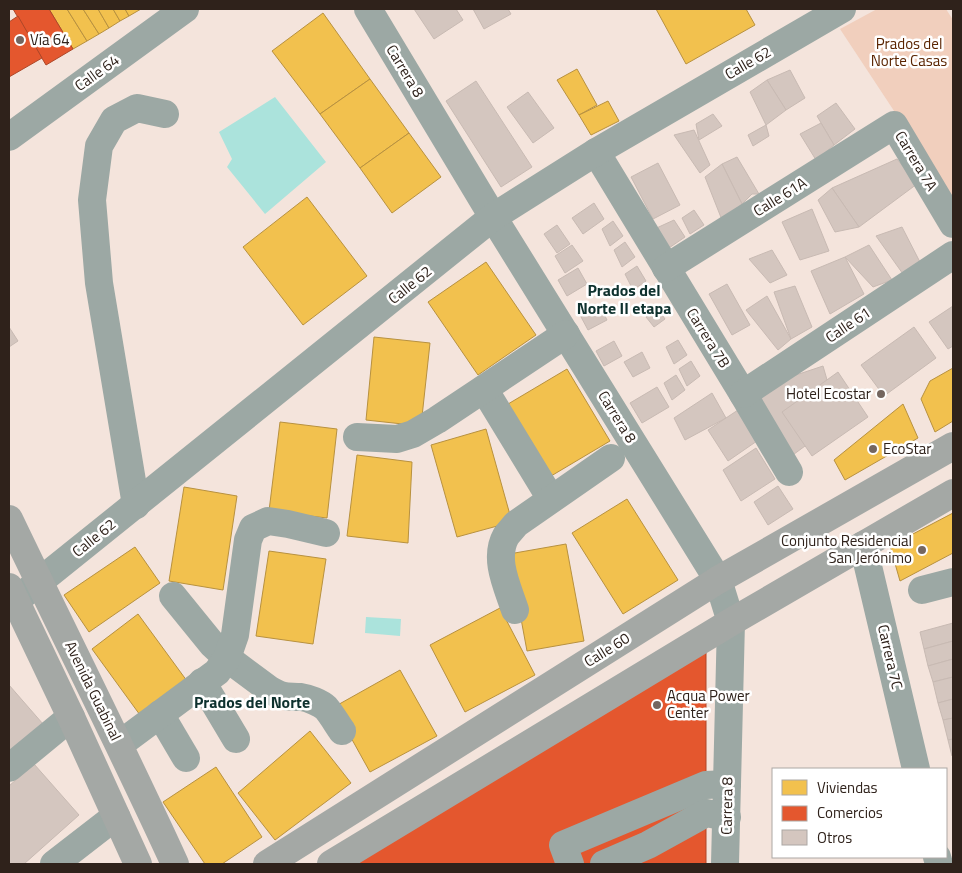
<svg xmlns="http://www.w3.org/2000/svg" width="962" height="873" viewBox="0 0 962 873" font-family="'Titillium Web',sans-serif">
	<rect width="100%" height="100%" fill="#f4e4dc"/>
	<!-- green -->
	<path fill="#f1cfbd" d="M877,9h69l7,11v192l-51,-89 -62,-94z"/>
	<!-- water -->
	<g fill="#abe3dc">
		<path d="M275,97l51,65 -61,52 -38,-47 5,-8 -13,-27z"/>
		<path d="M366,617l35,2 -1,17 -35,-3z"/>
	</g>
	<!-- homes -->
	<g fill="#f2c14e" stroke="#b8913f">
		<path d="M49,9h18l20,32 -14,8z"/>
		<path d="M67,9h16l16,25 -12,7z"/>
		<path d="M83,9h15l11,19 -10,6z"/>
		<path d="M98,9h15l7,12 -11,7z"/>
		<path d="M113,9h12l4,7 -9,5z"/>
		<path d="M125,9h16l-12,7z"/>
		<path d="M656,9h90l9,16 -69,39z"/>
		<path d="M323,13l47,66 -50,35 -48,-63z"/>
		<path d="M577,69l20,36 -18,10 -22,-35z"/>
		<path d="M370,79l39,54 -49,35 -40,-54z"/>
		<path d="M608,101l11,20 -28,14 -12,-20z"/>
		<path d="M409,133l32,44 -49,36 -32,-45z"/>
		<path d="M307,197l60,79 -64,49 -60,-78z"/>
		<path d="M486,262l50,73 -58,40 -50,-73z"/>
		<path d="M374,337l56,6 -9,83 -55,-6z"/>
		<path d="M953,368v53l-18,11 -14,-33 9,-18z"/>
		<path d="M567,369l43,72 -64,38 -43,-72z"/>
		<path d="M903,404l15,34 -73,42 -11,-20z"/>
		<path d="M280,422l57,7 -10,89 -58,-7z"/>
		<path d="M486,429l26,93 -55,15 -26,-92z"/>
		<path d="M357,455l55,7 -4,81 -61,-7z"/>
		<path d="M184,487l53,9 -14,94 -54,-9z"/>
		<path d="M627,499l51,81 -55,34 -51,-81z"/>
		<path d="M953,513v40l-53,28 -10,-35z"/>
		<path d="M566,544l18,97 -57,10 -18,-97z"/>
		<path d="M135,547l25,36 -71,49 -25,-37z"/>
		<path d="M269,551l57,8 -13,85 -57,-8z"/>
		<path d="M500,608l35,67 -70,37 -35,-67z"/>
		<path d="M138,614l49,67 -47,34 -48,-66z"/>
		<path d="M400,670l37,66 -67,36 -36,-65z"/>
		<path d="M310,731l41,52 -76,57 -37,-47z"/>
		<path d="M216,767l46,70 -40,27h-17l-42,-62z"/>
	</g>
	<!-- shops -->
	<g fill="#e4572e" stroke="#ae4728">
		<path d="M13,9h36l24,40 -27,16z"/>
		<path d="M18,16l24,42 -33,19v-55z"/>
		<path d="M706,642v222h-350z"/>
	</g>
	<!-- building -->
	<g fill="#d4c6bf" stroke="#c8bab3">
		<path d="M414,9h42l7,11 -29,19z"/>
		<path d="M473,9h35l3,5 -27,15z"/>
		<path d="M790,70l15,28 -19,12 -19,-30z"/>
		<path d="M767,80l19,30 -20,15 -16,-33z"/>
		<path d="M476,81l56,86 -31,20 -55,-86z"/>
		<path d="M528,92l26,36 -21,15 -26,-36z"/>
		<path d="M836,103l19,26 -21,16 -17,-29z"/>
		<path d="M713,114l9,12 -23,14 -3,-16z"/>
		<path d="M821,123l13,22 -18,15 -16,-26z"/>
		<path d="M766,125l3,11 -16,10 -5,-11z"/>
		<path d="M694,130l16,35 -10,8 -26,-38z"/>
		<path d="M737,157l22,37h-7l-10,10 -20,-40z"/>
		<path d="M897,159l20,25 -58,43 -27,-39z"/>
		<path d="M658,163l22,42 -27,14 -22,-42z"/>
		<path d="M722,164l20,40 -20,16 -17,-43z"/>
		<path d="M832,188l27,39 -24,5 -17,-32z"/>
		<path d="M594,203l10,16 -21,15 -11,-16z"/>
		<path d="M812,209l17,42 -29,9 -18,-38z"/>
		<path d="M694,210l10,15 -14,9 -8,-16z"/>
		<path d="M674,220l11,17 -19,13 -16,-19z"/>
		<path d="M613,221l10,15 -13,10 -8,-17z"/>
		<path d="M557,225l13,19 -13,9 -13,-19z"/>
		<path d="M902,227l19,37 -18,10 -27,-38z"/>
		<path d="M625,242l10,15 -13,10 -8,-17z"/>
		<path d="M572,245l11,16 -18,12 -10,-17z"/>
		<path d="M869,245l23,35 -19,7 -28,-30z"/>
		<path d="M772,250l15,25 -17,8 -21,-24z"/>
		<path d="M845,257l19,37 -34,20 -19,-43z"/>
		<path d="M637,266l9,15 -13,9 -8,-16z"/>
		<path d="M578,268l9,16 -20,12 -9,-16z"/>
		<path d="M727,284l23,41 -18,10 -23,-41z"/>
		<path d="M795,286l17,41 -21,12 -17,-47z"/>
		<path d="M767,296l24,43 -13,11 -32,-40z"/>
		<path d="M599,304l8,16 -19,10 -8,-15z"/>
		<path d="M953,306v40l-5,3 -19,-27z"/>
		<path d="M658,309l7,10 -11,8 -8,-10z"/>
		<path d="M9,327l9,14 -9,6z"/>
		<path d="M914,327l22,31 -52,38 -23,-31z"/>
		<path d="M678,340l9,15 -13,9 -8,-17z"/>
		<path d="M614,341l8,15 -18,10 -8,-15z"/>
		<path d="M642,352l8,16 -17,9 -9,-15z"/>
		<path d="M691,361l9,15 -13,10 -8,-17z"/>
		<path d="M823,366l16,55 -53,39 -35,-70z"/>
		<path d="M838,372l30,45 -56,39 -30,-44z"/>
		<path d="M676,375l9,15 -13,10 -8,-17z"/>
		<path d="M657,387l12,20 -27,16 -12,-20z"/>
		<path d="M712,393l14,25 -41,22 -11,-22z"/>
		<path d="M738,410l19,31 -29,20 -20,-31z"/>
		<path d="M756,448l19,31 -34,22 -18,-31z"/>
		<path d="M778,486l15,23 -25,16 -14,-23z"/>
		<path d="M953,623v18l-29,8 -4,-17z"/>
		<path d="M953,641v18l-25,7 -4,-17z"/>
		<path d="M953,659v18l-20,5 -5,-16z"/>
		<path d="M953,677v22l-15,4 -5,-21z"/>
		<path d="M9,685l34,39 -34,31z"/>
		<path d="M953,699v19l-10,2 -5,-17z"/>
		<path d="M953,718v21l-5,1 -5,-20z"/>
		<path d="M953,739v17h-1l-4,-16z"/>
		<path d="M34,764l45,51 -55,49h-15v-78z"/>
	</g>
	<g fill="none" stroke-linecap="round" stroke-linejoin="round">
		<!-- minor -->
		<g stroke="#9ca8a4" stroke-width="28">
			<path d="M368,9l125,208 225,363 13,42 -6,242"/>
			<path d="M9,137l176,-128"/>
			<path d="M596,152l147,242 46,78"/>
			<path d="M666,268l228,-143 59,99"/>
			<path d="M484,389l67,110"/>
			<path d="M743,394l210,-139"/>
			<path d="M357,437l40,2 16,-5 24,-14 129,-86"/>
			<path d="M136,505l-37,-222 -7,-83 7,-54 15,-26 23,-12 28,6"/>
			<path d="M863,545l53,224"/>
			<path d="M922,590l31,-8"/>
			<path d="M173,596l39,48 15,14 43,32c14,8 16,6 31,7 7,1 20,6 25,11 6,7 11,16 16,23"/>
			<path d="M9,606l484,-389 103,-65 246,-143"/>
			<path d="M515,610c-7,-22 -22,-51 -9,-74 3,-4 7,-8 10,-12l95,-66"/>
			<path d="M202,682l34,57"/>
			<path d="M160,714l26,44"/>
			<path d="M120,744l97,-72 10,-14 8,-23 13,-95 5,-12 15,-7 20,3 38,9"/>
			<path d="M9,768l62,-51"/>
			<path d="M937,857l2,7"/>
			<path d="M54,864l62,-48"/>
			<path d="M570,864l-7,-19 143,-60 21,-1"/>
			<path d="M604,864l44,-19 58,-32 21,4"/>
		</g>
		<!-- major -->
		<g stroke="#a4a8a5" stroke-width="28">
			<path d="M9,519c55,115 113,229 166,345"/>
			<path d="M9,587l62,130 67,147"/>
			<path d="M267,864l451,-284 235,-134"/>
			<path d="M331,864l400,-242 222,-129"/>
		</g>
	</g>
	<!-- markers -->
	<g fill="#74665f" stroke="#fff" stroke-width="2">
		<circle cx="20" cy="40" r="5"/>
		<circle cx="881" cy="394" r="5"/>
		<circle cx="873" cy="449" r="5"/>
		<circle cx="922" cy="550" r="5"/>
		<circle cx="657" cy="705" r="5"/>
	</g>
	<g text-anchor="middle" stroke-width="5" stroke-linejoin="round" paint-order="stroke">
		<!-- poi labels -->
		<g font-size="15" fill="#2f221b" stroke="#fff" text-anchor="start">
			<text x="30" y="45">Vía 64</text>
			<text x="871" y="399" text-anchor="end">Hotel Ecostar</text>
			<text x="883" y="454">EcoStar</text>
			<text x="912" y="546" text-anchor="end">Conjunto Residencial<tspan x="912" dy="17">San Jerónimo</tspan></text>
			<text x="667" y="701">Acqua Power<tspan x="667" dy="17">Center</tspan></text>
		</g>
		<!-- park labels -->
		<g font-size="15" fill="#5a2400" stroke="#fff">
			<text x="909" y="49">Prados del<tspan x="909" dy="17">Norte Casas</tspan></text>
		</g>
		<!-- street labels -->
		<g font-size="15" fill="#2f221b" stroke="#fff">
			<text transform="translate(748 63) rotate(-30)" y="5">Calle 62</text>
			<text transform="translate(405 71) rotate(59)" y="5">Carrera 8</text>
			<text transform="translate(97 73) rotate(-36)" y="5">Calle 64</text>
			<text transform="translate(916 161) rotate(59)" y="5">Carrera 7A</text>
			<text transform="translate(780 197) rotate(-32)" y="5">Calle 61A</text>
			<text transform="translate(410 285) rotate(-39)" y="5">Calle 62</text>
			<text transform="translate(848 325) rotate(-34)" y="5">Calle 61</text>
			<text transform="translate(708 338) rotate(58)" y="5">Carrera 7B</text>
			<text transform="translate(617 417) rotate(58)" y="5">Carrera 8</text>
			<text transform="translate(94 538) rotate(-39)" y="5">Calle 62</text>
			<text transform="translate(607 650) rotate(-32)" y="5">Calle 60</text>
			<text transform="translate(890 657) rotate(77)" y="5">Carrera 7C</text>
			<text transform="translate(93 691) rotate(64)" y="5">Avenida Guabinal</text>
			<text transform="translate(727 806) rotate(-89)" y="5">Carrera 8</text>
		</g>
		<!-- neighbourhood labels -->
		<g font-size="16" font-weight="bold" fill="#0e312e" stroke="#fff">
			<text x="624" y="296">Prados del<tspan x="624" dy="18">Norte II etapa</tspan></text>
			<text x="252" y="708">Prados del Norte</text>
		</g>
	</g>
	<!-- border -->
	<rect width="962" height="873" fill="none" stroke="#2f221b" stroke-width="20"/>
	<!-- legend -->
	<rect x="772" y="768" width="175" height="90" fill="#ffffff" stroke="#aca7a4"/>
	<rect x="782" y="780" width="25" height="15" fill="#f2c14e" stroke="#aca7a4"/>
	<text x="817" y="793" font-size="15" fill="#2f221b">Viviendas</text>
	<rect x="782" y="806" width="25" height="15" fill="#e4572e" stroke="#aca7a4"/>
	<text x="817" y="818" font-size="15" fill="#2f221b">Comercios</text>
	<rect x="782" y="830" width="25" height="15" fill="#d4c6bf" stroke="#aca7a4"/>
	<text x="817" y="843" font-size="15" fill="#2f221b">Otros</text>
</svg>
